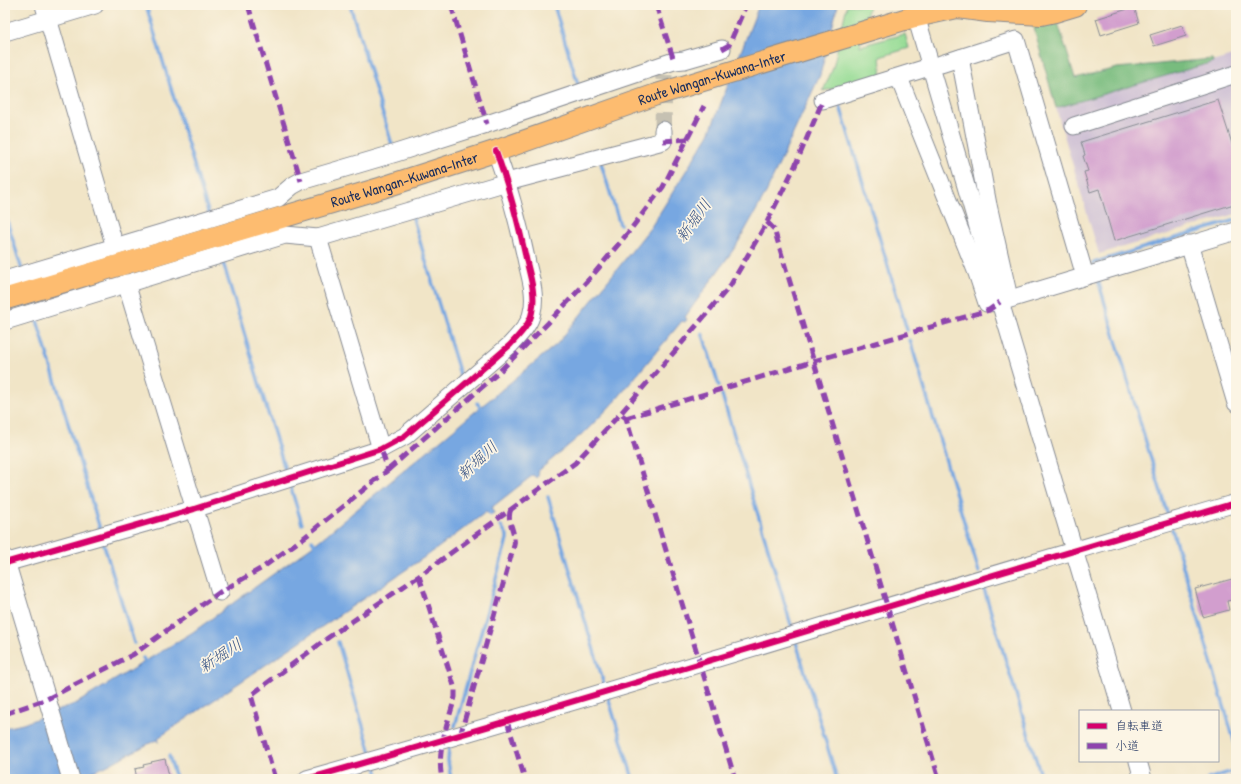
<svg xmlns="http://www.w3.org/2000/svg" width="1241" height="784" viewBox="0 0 1241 784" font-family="'Patrick Hand','Klee One',sans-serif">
	<rect width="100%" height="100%" fill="#fcf5e5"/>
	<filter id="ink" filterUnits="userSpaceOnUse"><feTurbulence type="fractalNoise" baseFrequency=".025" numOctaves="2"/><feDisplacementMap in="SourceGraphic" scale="8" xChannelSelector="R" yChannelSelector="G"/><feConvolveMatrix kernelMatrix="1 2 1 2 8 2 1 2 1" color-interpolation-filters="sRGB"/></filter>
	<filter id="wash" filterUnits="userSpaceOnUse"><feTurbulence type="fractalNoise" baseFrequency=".012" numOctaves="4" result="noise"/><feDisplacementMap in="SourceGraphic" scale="16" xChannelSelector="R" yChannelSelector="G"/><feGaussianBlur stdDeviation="0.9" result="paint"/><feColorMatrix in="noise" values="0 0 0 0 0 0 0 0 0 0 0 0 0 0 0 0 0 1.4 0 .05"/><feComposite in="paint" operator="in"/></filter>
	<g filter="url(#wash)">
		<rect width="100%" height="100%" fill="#f1e5c7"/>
		<!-- industrial -->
		<path fill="#ccbed4" d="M1236,55v159l-137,40 -43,-146z"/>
		<!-- green -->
		<path fill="#96dc95" stroke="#58867a" d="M847,5h22l-9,41 45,-12 4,14 -29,9 2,21 -59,13 10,-23z"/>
		<!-- forest -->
		<path fill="#78bc7e" stroke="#4a766e" d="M1056,16l19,62 42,-10 95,-9 1,3 -157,46 -24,-86z"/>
		<!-- water -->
		<path fill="#77a7e1" stroke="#496ba0" d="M759,5h79l-18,70 -55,120 -29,51 -51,71 2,2 -2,3 -3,-1 -66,79 -28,29 -51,43 2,3 -3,3 -3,-3 -42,33 3,5 -4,3 -4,-4 -51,38 -277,188 1,4h-1l-2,-2 -50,26 -31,13h-70v-51l18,-4 54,-21 116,-71 122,-88 242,-200 94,-117 58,-93z"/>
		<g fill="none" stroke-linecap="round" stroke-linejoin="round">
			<!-- stream -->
			<g stroke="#77a7e1" stroke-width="3.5">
				<path d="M146,5l63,210"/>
				<path d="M350,5l43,143"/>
				<path d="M554,5l25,83"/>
				<path d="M838,99l69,231"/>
				<path d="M601,163l19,62"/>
				<path d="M5,214l17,56"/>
				<path d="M412,215l49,163"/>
				<path d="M222,259l64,214"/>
				<path d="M1093,263l143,-43"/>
				<path d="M1098,280l70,236"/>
				<path d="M36,317l64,212"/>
				<path d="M702,333l2,5 15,48"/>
				<path d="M910,340l69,232"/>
				<path d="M722,395l70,233"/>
				<path d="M477,403l6,7"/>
				<path d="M290,485l12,39"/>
				<path d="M548,497l56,187"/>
				<path d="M1172,529l64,218"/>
				<path d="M312,540l5,8"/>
				<path d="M103,542l31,101"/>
				<path d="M983,586l59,193"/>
				<path d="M338,642l33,111"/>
				<path d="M796,642l41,137"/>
				<path d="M143,658l4,7"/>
				<path d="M608,697l25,82"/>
				<path d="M455,726l52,-187v-4l-6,-9"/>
				<path d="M449,748l-1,13 3,18"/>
				<path d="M169,756l7,23"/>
				<path d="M376,767l3,12"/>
				<path d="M1208,779l28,-9"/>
			</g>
		</g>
		<g id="blocks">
			<!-- building -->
			<g fill="#d29ece">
				<path d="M1134,7l5,16 -38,12 -5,-16z"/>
				<path d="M1182,25l4,11 -32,10 -4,-11z"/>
				<path d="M1218,100l18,56v44l-2,1v3l-120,37 -15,-52 -9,3 -6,-20 4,-1 -5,-15 2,-1 -4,-13z"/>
				<path d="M1236,578v21l-9,2 2,9 -26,7 -8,-28z"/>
				<path d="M165,759l4,17 -14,3h-18l-2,-10 9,-2 -1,-2 9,-2 -1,-1z"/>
			</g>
		</g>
	</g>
	<g filter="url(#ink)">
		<use href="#blocks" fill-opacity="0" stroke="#868a92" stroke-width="1"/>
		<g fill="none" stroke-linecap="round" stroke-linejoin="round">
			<!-- minor-tunnel -->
			<path stroke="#c6c1b2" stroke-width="17" stroke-dasharray="17 8" stroke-linecap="butt" d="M663,130l1,-55"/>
			<defs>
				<g id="minor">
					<path d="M44,5l71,242"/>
					<path d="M916,16l84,286 122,409"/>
					<path d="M5,32l90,-27"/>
					<path d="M960,58l28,147 19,84"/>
					<path d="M941,64l75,-24 69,236"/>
					<path d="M899,78l78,195 10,30 13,-1 236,-71"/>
					<path d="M823,100l100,-31"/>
					<path d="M1074,126l162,-52"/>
					<path d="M318,238l63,211"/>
					<path d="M1189,244l47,159"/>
					<path d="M5,280l273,-82 14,-12 9,-5 95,-28 91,-29 187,-63 10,-1 38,-11"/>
					<path d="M126,283l94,309"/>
					<path d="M5,321l280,-86 33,3 189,-56 156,-41v-11"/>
					<path d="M5,558l66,221"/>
					<path d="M5,563l189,-54 187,-60 24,-13 105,-91c8,-9 20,-20 22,-33 4,-16 -1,-33 -5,-49 -8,-38 -18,-76 -31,-112"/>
					<path d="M1138,761l5,18"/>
					<path d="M307,779c311,-88 619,-186 929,-276"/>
				</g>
				<g id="major">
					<path id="s1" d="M5,299l376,-111 115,-37 159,-56 261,-79"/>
				</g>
				<g id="highway">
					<path d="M958,7l30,4 53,3 14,-3 20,-6"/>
					<path d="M916,16l50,-11"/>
				</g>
			</defs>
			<!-- minor casing -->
			<use href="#minor" stroke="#868a92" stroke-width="19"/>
			<!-- major casing -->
			<use href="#major" stroke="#868a92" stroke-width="23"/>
			<!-- highway casing -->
			<use href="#highway" stroke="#868a92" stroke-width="24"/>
			<!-- minor -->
			<use href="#minor" stroke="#fff" stroke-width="17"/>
			<!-- major -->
			<use href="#major" stroke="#fdbc70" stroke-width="21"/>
			<!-- highway -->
			<use href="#highway" stroke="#fdbc70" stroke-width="22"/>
			<!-- quiet -->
			<g stroke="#8e44ad" stroke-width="5" stroke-dasharray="10 5" stroke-linecap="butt">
				<path d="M248,5l53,176"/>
				<path d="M451,5l36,119"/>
				<path d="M656,5l18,56"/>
				<path d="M722,49l7,-4 17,-40"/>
				<path d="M663,141l25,-2"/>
				<path d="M767,222l7,7 165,550"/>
				<path d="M622,415l4,3 109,361"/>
				<path d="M626,418l188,-57 175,-51 11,-8"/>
				<path d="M388,470l110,-97 50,-50 44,-47 35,-42 36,-47 41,-81"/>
				<path d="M419,576l36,113v8c-7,26 -19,54 -13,82"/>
				<path d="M5,714l42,-15 87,-45 86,-62 42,-24 44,-32 82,-66 -7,-21"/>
				<path d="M507,721l18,58"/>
				<path d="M460,736l53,-187c1,-3 2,-7 1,-10 0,-11 -8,-19 -3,-30"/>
				<path d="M275,779l-24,-84 78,-58 90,-61 156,-113 45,-49 55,-63 55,-65 37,-64 28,-56 28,-66"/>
				<path d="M1225,779l11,-3"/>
			</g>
			<defs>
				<g id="cycleway">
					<path d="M5,563l189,-54 187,-60 24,-13 105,-91c8,-9 20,-20 22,-33 4,-16 -1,-33 -5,-49 -8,-38 -18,-76 -31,-112"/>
					<path d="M307,779c311,-88 619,-186 929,-276"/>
				</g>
			</defs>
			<!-- cycleway casing -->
			<use href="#cycleway" stroke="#fcf5e5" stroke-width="8"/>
			<!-- cycleway -->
			<use href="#cycleway" stroke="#d6006c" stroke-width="6"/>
		</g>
	</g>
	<g text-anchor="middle" stroke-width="3.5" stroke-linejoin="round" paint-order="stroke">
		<!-- street labels -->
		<g font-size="15" fill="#1b2f5e" stroke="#fcf5e5">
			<text dy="5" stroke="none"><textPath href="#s1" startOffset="741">Route Wangan-Kuwana-Inter</textPath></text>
			<text dy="5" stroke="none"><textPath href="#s1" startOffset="417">Route Wangan-Kuwana-Inter</textPath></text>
		</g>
		<!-- water labels -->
		<g font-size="16" font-style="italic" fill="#375385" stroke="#fcf5e5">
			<text transform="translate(693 220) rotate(-54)" y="6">新堀川</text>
			<text transform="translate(477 460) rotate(-43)" y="6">新堀川</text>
			<text transform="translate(220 655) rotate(-33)" y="6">新堀川</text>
		</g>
	</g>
	<!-- margin -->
	<rect width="1241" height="784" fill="none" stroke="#fcf5e5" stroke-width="20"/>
	<!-- legend -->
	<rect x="1079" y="710" width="140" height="52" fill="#fcf5e5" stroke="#a2a6af"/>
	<rect x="1087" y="723" width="20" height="6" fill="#d6006c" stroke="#a2a6af"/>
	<text x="1115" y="730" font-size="12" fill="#1b2f5e">自転車道</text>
	<rect x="1087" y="743" width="20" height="6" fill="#8e44ad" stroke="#a2a6af"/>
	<text x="1115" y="750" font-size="12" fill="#1b2f5e">小道</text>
</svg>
